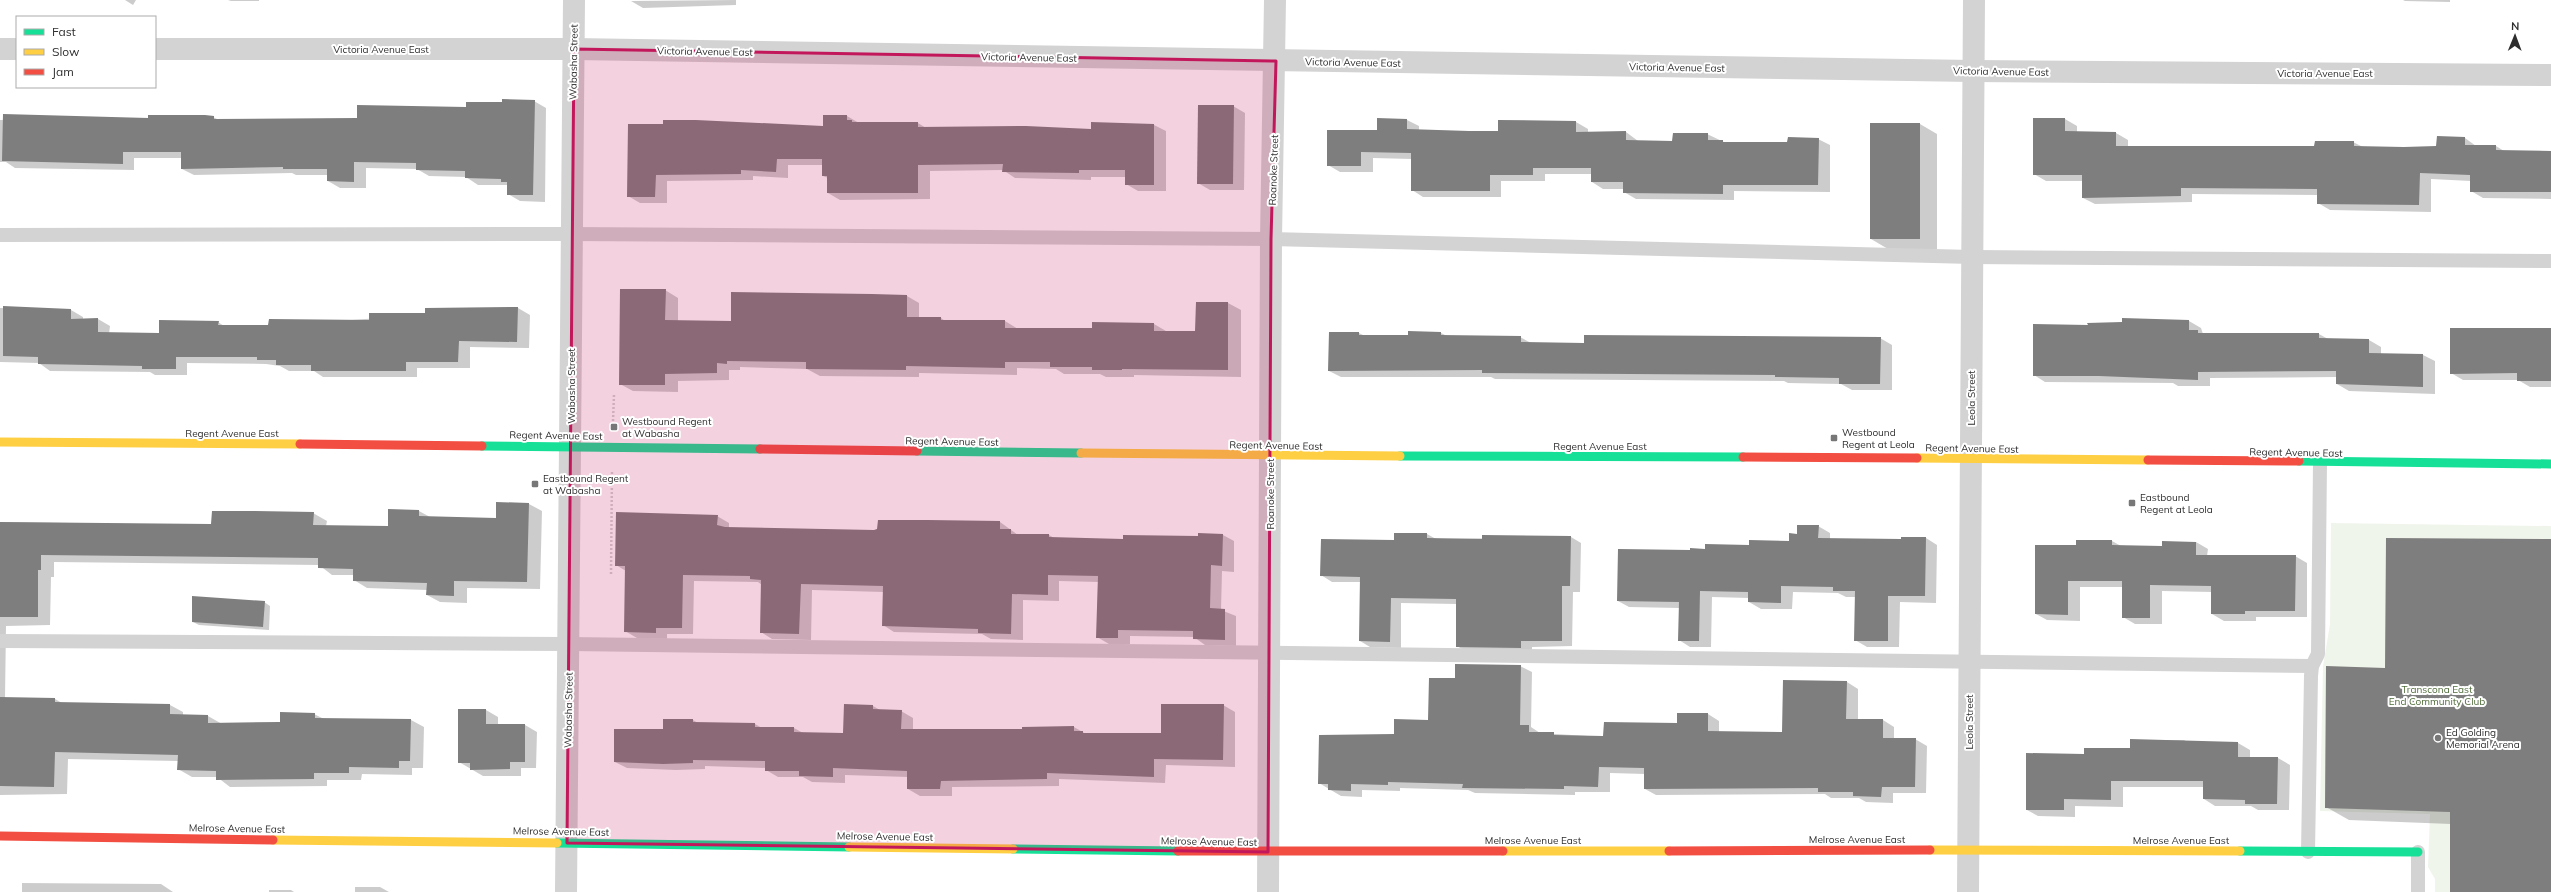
<svg xmlns="http://www.w3.org/2000/svg" width="2551" height="892" viewBox="0 0 2551 892" font-family="Mulish,sans-serif">
	<rect width="100%" height="100%" fill="#fff"/>
	<!-- green -->
	<path fill="#f0f5ec" d="M2331,523l220,3v366h-116v-13l-7,-12 2,-53 -110,-3 3,-145 7,-42z"/>
	<!-- shadow -->
	<g fill="#0003">
		<path d="M125,0h11l-3,5z"/>
		<path d="M228,0h31v1h-28z"/>
		<path d="M736,0v5l-93,3 -12,-7z"/>
		<path d="M2403,0h47v2l-45,-1z"/>
		<path d="M534,101l12,7 -1,94 -25,-1 -12,-7v-9h-30l-12,-8 -37,-1 -12,-7 -51,-1v20h-26l-12,-7v-6h-32l-4,-2 -98,2 -12,-6v-11h-48v12l-119,-2 -9,-6h-6v-42l213,-3 6,3 139,-1 109,-11v-5z"/>
		<path d="M1233,106l12,7 -1,77h-34l-12,-7z"/>
		<path d="M847,116l12,7h59l8,5 166,2v-7l62,2 12,6v60h-28l-12,-7v-7h-35v3l-76,-2 -12,-8 -73,1v28l-90,1 -12,-7v-15l-5,-2v-11h-35v13l-35,-2v4l-86,1v22h-27l-12,-7 1,-71 195,2z"/>
		<path d="M1378,119l29,1 12,6v5l80,1 77,-10 12,7v4l38,-1 12,9 36,1 33,-8 19,9h62l30,-4 12,6v47l-96,-1v9l-98,-1 -12,-7v-3h-21l-11,-7v-8h-47v7h-44v16h-78l-11,-7v-31l-39,-1v14h-33l-12,-7 50,-34z"/>
		<path d="M2065,119l12,7v6l39,1 12,7v7h187l38,-5 10,5 74,1 28,-10 11,8h20l8,5h47v48l-68,-1 -12,-7v-10l-40,-2v33l-101,-2 -12,-7v-8l-126,-1v8l-97,2 -12,-6v-17h-37l-12,-7z"/>
		<path d="M1920,124l17,10v115h-49l-17,-10z"/>
		<path d="M665,290l13,8v23l54,1 175,-26 12,7v15h22l4,3h60l13,8h75l61,-5 12,7 30,1 1,-29h31l13,7v67l-107,-2v2h-28l-6,-3h-36l-8,-5 -39,-1v7l-98,-2v4l-99,-1 -13,-7 -67,-2v3h-11v10l-51,1v11l-45,-1 -13,-7z"/>
		<path d="M0,308l71,2 12,7v2h15l12,7 -1,8h51l58,-12 6,4h45l249,-18 12,7 -1,33 -59,-1v21h-53v9h-94l-9,-6h-25l-9,-5 -14,-2 -79,-1v12h-32l-5,-3 -100,-1 -11,-8 -39,-1z"/>
		<path d="M2123,319l66,2 12,7 2,6h116l9,5 41,1 12,7v7l42,1 12,6v33l-86,-3 -12,-7v-7l-127,1v8h-32l-5,-3 -128,-1 -11,-7 55,-49 34,-3z"/>
		<path d="M2551,329v58h-21l-12,-7h-55l-12,-7z"/>
		<path d="M1409,332l32,1 6,3 73,1 11,6 54,1 295,-6 12,7v45h-40l-11,-6 -53,-1 -4,-2 -289,-2 -4,-2h-150l-12,-6 1,-38h29l6,3h44z"/>
		<path d="M497,503l32,1 13,7 -2,78 -73,-1v15l-27,-1 -13,-7v-5l-60,-2 -13,-8v-5h-22l-13,-10 -265,-3v15h-3l-1,48 -44,1 -1,72 50,1 7,4 108,2 13,7v3l25,1 14,8 59,-1 33,-9 10,5 87,1 13,7 -1,41h-11v7l-50,-1 -1,6h-34v6l-97,1 -13,-10h-25l-14,-8v-8l-110,-2 -1,35 -67,1v-273l212,3 101,-12 14,8 -1,5 63,1v-17l30,1 11,6 67,2z"/>
		<path d="M717,516l12,7v5l145,3 126,-9 18,13h31l5,3 70,2 99,-5 11,6v31l-12,-1 -1,39 15,6v30l-31,-1 -11,-8 -64,-1v8h-21l-12,-7 1,-55 -39,-1v20l-36,-1v40l-32,-1 -9,-5 -88,-2 -11,-7 1,-33 -72,-2 -1,50 -39,-1 -11,-7 1,-47 -4,-3 -64,-1 -1,53h-26v5l-30,-1 -12,-7 1,-60 -10,-6z"/>
		<path d="M1818,526l12,7v6l72,1 24,-2 11,7 -1,58 -36,-1 -1,45h-32l-12,-7 1,-43h-10l-8,-4 -45,-1 -1,17h-31l-12,-7v-4l-37,-1 -1,50h-21l-11,-7v-32l-50,-1 -11,-6 73,-50 99,-9 8,-7z"/>
		<path d="M1395,534h32l9,5 135,-2 10,6 -1,49h-7l-1,54 -40,1v6l-65,-1 -10,-6v-42l-56,-1v45l-31,-1 -10,-6 1,-59h-29l-11,-7 74,-34z"/>
		<path d="M2551,540v352h-100v-68l-102,-4 -23,-13 60,-138z"/>
		<path d="M2112,541l9,5 42,1 33,-5 12,7 -1,7h88l12,7v54h-51v4h-32l-12,-7v-22l-50,-1v33h-27l-12,-7v-30h-43v34l-33,-1 -11,-6 41,-68z"/>
		<path d="M264,602l6,4 -1,24 -70,-5 -6,-3z"/>
		<path d="M1520,666l12,6 -1,55 9,6 64,4 74,-13v-10h30l11,7v11l64,1 64,-51 11,7v31h25l11,7v12h21l12,7 -1,47h-33v10l-27,-1 -7,-4h-28l-6,-4 -169,1 -11,-6v-15l-35,-1v19h-35v3l-100,-2 -7,-3 -68,-2v3l-38,-1v7l-21,-1 -22,-13 76,-48 34,-14 27,-42z"/>
		<path d="M1223,705l12,7v55l-69,-2 -1,18 -106,-4v7l-107,1v9h-32l-12,-7v-12l-63,-2v8l-33,-1 -9,-5h-25l-12,-7v-2l-61,-2v3l-29,1 -49,-2 -12,-6 49,-32 29,-10 5,3 57,1 7,4h32l9,5 41,1 29,-28 7,4 21,1 12,7v12h110l51,-3 12,7h76z"/>
		<path d="M486,710l12,7v8h27l12,7 -1,36h-15v8h-38l-24,-14z"/>
		<path d="M2157,740h27l5,3h49l12,7v8h28l12,7 -1,45h-31l-7,-4h-36l-11,-7v-12h-81v20l-48,-1v11l-37,-1 -11,-6 58,-55 46,-6z"/>
		<path d="M22,883l139,1 12,8h-151z"/>
		<path d="M355,887h25l9,5h-34z"/>
		<path d="M269,890h22l3,2h-25z"/>
	</g>
	<!-- building -->
	<g fill="#7e7e7e">
		<path d="M502,99l33,1 -2,95h-26v-13h-6v-3l-36,-1v-7l-49,-1v-7l-62,-1v20l-27,-1v-12h-44v-2l-102,2v-17h-58v12l-121,-3 1,-47 145,4v-3h57l9,1v3l143,-1v-13l109,2v-5h36z"/>
		<path d="M1198,105h36l-1,79h-36z"/>
		<path d="M823,115h24v5h5v2h66v5l108,-1 65,3v-7l63,2v61h-29v-15h-46v3l-77,-1 1,-8 -85,1v28h-91v-17h-5v-17h-45l-1,13 -35,-2v4l-85,1 -1,22h-28l1,-73h35v-4h33l127,6z"/>
		<path d="M1377,118l30,1v10l62,2h29v-11l78,1v11l50,-1v9l46,1 1,-8h35v7h15v2h64l1,-5 31,1 -1,47h-95v9l-100,-1v-11h-32v-14h-58v7h-43v16h-79v-38l-50,-1v14h-34v-36h50z"/>
		<path d="M2033,118h32v13l51,1v14h198l1,-5h39v5l50,1 32,-1 1,-10 28,1v8h31v5l55,1v41h-81v-17l-50,-2 -1,32 -102,-1v-15l-136,-1v8l-99,2v-23h-49z"/>
		<rect x="1870" y="123" width="50" height="116"/>
		<path d="M620,289h46l-1,31 66,1v-29l141,2 35,1v22h34v3h64v8h87v-6l62,1v8h41l1,-29h32v68l-106,-1v1h-30v-3h-42v-5h-45v6l-99,-2v4l-100,-1v-7l-79,-1v3l-10,-1v10l-52,1v11h-46z"/>
		<path d="M3,306l68,3v10l27,-1v14l61,1v-13l60,1 -1,4h50l1,-6 100,1v-7h56v-5l93,-1 -1,35 -58,-1 -1,21h-52v9h-95v-6h-35v-5h-19v-3h-81v12h-34v-3l-104,-2v-7l-35,-1z"/>
		<path d="M2122,318l67,2v10h9v3h121v5l50,1v14l54,1v33l-87,-3v-13l-138,1v8l-99,-4h-66v-52l55,1 -1,-2 35,-1z"/>
		<path d="M2450,328h101v53h-34v-8l-67,1z"/>
		<path d="M1408,331l33,1v3l80,1v6l63,1v-8l297,2 -1,47h-41v-6l-64,-1v-2l-293,-2v-3l-154,1 1,-39h30v3h49z"/>
		<path d="M496,502l33,1 -2,79 -73,-1v15l-28,-1 1,-12 -74,-2v-12l-35,-1v-10l-277,-3v15h-3v47h-38v-95l211,2 1,-13h43l59,1 -1,13 75,1v-17l31,1v6l77,2z"/>
		<path d="M616,512l102,3 -1,10 8,2 149,3 3,-1 1,-9h50l72,1v8h11v5h38v3l74,2v-4l75,1v-3l25,1 -1,32 -11,-1 -1,43 15,1v31l-32,-1v-8l-75,-1v8h-22l2,-62 -50,-1v20l-36,-1 -1,40 -33,-1v-4l-96,-3 1,-40 -82,-2 -2,50 -39,-1 1,-53 -11,-1v-3l-67,-1 -1,53h-26v5l-32,-1 1,-66h-10z"/>
		<path d="M1797,525h22l-1,13 83,1v-2h25l-1,59h-37v45h-34l1,-50h-22v-4l-52,-1v17l-33,-1v-10l-48,-1 -1,50h-21l1,-39 -62,-1 1,-52 72,1v-2l15,1v-5l44,1v-5l40,1v-8l8,1z"/>
		<path d="M1394,533h33v5l55,1v-4l89,1 -1,50h-8v55h-41v7l-65,-1v-48l-65,-1 -1,44 -31,-1 1,-64 -40,-1 1,-37 73,1z"/>
		<path d="M2386,538l165,1v353h-101v-80l-125,-4 1,-142 59,2z"/>
		<path d="M2076,540h36v5l50,1v-5l34,1v13h100l-1,56h-50v3h-34v-28l-61,-1v33h-28v-37h-54v34l-33,-1v-69h41z"/>
		<path d="M192,596l73,5 -2,26 -71,-5z"/>
		<path d="M1455,664l66,1 -1,60h9v7h25v3l49,1 1,-14 73,1v-10h31v18l74,1 1,-52 64,1 -1,38h37v19h33l-1,49h-33l-1,10 -28,-1v-4h-35v-4l-174,1v-21l-45,-1 -1,20 -34,-1v3l-102,-1 1,-4 -75,-2v3l-37,-1v7l-23,-1v-6h-10l1,-49 75,-1v-15l34,1 1,-42h26z"/>
		<path d="M0,697l55,1v4l115,2v10l38,1v8l72,-1v-10l35,1v5l96,1 -1,42h-11v7l-50,-1v6h-35v6l-98,1v-9l-39,-1 1,-15 -123,-3 -1,35 -54,-1z"/>
		<path d="M844,704l29,1v4l29,1 -1,19h121v-2l52,-1v5h9v2h78v-29h63l-1,56 -69,-1v18l-107,-4v6l-106,2 -1,8h-33v-18l-74,-3v9l-34,-1v-5h-34v-10l-72,-1v3l-30,1 -49,-2v-33h49v-10h30v3l62,1v4h39v5l49,1z"/>
		<path d="M458,709h28v15h39v38h-15v7l-40,1v-7h-12z"/>
		<path d="M2130,739l108,3v15h40l-1,47h-32v-4l-42,-1v-18h-92v19l-47,-1v11h-38v-57l58,1v-6h46z"/>
	</g>
	<g fill="none" stroke-linecap="round" stroke-linejoin="round">
		<!-- path -->
		<g stroke="#d3d3d3" stroke-width="2.5" stroke-dasharray="2 2" stroke-linecap="butt">
			<path d="M613,421l1,-26"/>
			<path d="M611,574l1,-102"/>
		</g>
		<!-- lane -->
		<g stroke="#d3d3d3" stroke-width="14">
			<path d="M0,235l572,-1 699,5 701,18 579,4"/>
			<path d="M0,641l569,3 1743,22"/>
			<path d="M2308,852l3,-176 1,-10 6,-12 2,-191"/>
			<path d="M2418,892v-40"/>
		</g>
		<!-- street -->
		<g stroke="#d3d3d3" stroke-width="22">
			<path d="M0,49h17"/>
			<path d="M155,49h419l1399,22 578,4"/>
			<path d="M566,892l8,-892"/>
			<path d="M1268,892l3,-653 4,-239"/>
			<path d="M1968,892l6,-892"/>
		</g>
		<!-- fast -->
		<g stroke="#16e098" stroke-width="9">
			<path d="M482,446l278,3"/>
			<path d="M917,451l164,2"/>
			<path d="M1400,456l343,1"/>
			<path d="M2299,461l252,3"/>
			<path d="M557,843l292,4"/>
			<path d="M1013,849l165,2"/>
			<path d="M2240,851l178,1"/>
		</g>
		<!-- slow -->
		<g stroke="#ffcf43" stroke-width="9">
			<path d="M0,442l300,2"/>
			<path d="M1081,453l319,3"/>
			<path d="M1917,458l231,2"/>
			<path d="M273,840l284,3"/>
			<path d="M849,847l164,2"/>
			<path d="M1930,850l310,1"/>
			<path d="M1503,851h166"/>
		</g>
		<!-- jam -->
		<g stroke="#f24e42" stroke-width="9">
			<path d="M300,444l182,2"/>
			<path d="M760,449l157,2"/>
			<path d="M1743,457l174,1"/>
			<path d="M2148,460l151,1"/>
			<path d="M0,836l273,4"/>
			<path d="M1178,851h325"/>
			<path d="M1669,851l261,-1"/>
		</g>
	</g>
	<!-- marked area -->
	<path fill="#c2185b" fill-opacity="0.2" stroke="#c2185b" stroke-width="3" stroke-linejoin="round" d="M574,49l702,12 -5,178 -3,613 -701,-9z"/>
	<!-- markers -->
	<g fill="#777" stroke="#fff" stroke-width="1.5">
		<rect x="610" y="423" width="8" height="8" rx="2"/>
		<rect x="1830" y="434" width="8" height="8" rx="2"/>
		<rect x="531" y="480" width="8" height="8" rx="2"/>
		<rect x="2128" y="499" width="8" height="8" rx="2"/>
		<circle cx="2438" cy="738" r="4"/>
	</g>
	<g text-anchor="middle" stroke-width="4" stroke-linejoin="round" paint-order="stroke">
		<!-- street labels -->
		<g font-size="10" fill="#2e2e2e" stroke="#fff">
			<text x="381" y="53">Victoria Avenue East</text>
			<text transform="translate(705 51) rotate(1)" y="4">Victoria Avenue East</text>
			<text transform="translate(1029 57) rotate(1)" y="4">Victoria Avenue East</text>
			<text transform="translate(573 62) rotate(-89)" y="4">Wabasha Street</text>
			<text transform="translate(1353 62) rotate(1)" y="4">Victoria Avenue East</text>
			<text transform="translate(1677 67) rotate(1)" y="4">Victoria Avenue East</text>
			<text transform="translate(2001 71) rotate(1)" y="4">Victoria Avenue East</text>
			<text x="2325" y="77">Victoria Avenue East</text>
			<text transform="translate(1273 170) rotate(-88)" y="4">Roanoke Street</text>
			<text transform="translate(571 386) rotate(-90)" y="4">Wabasha Street</text>
			<text transform="translate(1971 398) rotate(-90)" y="4">Leola Street</text>
			<text x="232" y="437">Regent Avenue East</text>
			<text transform="translate(556 435) rotate(1)" y="4">Regent Avenue East</text>
			<text transform="translate(952 441) rotate(1)" y="4">Regent Avenue East</text>
			<text transform="translate(1276 445) rotate(1)" y="4">Regent Avenue East</text>
			<text x="1600" y="450">Regent Avenue East</text>
			<text transform="translate(1972 448) rotate(1)" y="4">Regent Avenue East</text>
			<text transform="translate(2296 452) rotate(1)" y="4">Regent Avenue East</text>
			<text transform="translate(1270 494) rotate(-90)" y="4">Roanoke Street</text>
			<text transform="translate(568 710) rotate(-89)" y="4">Wabasha Street</text>
			<text transform="translate(1969 722) rotate(-90)" y="4">Leola Street</text>
			<text transform="translate(237 828) rotate(1)" y="4">Melrose Avenue East</text>
			<text transform="translate(561 831) rotate(1)" y="4">Melrose Avenue East</text>
			<text transform="translate(885 836) rotate(1)" y="4">Melrose Avenue East</text>
			<text x="1857" y="843">Melrose Avenue East</text>
			<text x="1533" y="844">Melrose Avenue East</text>
			<text x="2181" y="844">Melrose Avenue East</text>
			<text transform="translate(1209 841) rotate(1)" y="4">Melrose Avenue East</text>
		</g>
		<!-- poi labels -->
		<g font-size="10" fill="#2e2e2e" stroke="#fff" text-anchor="start">
			<text x="622" y="425">Westbound Regent<tspan x="622" dy="12">at Wabasha</tspan></text>
			<text x="1842" y="436">Westbound<tspan x="1842" dy="12">Regent at Leola</tspan></text>
			<text x="543" y="482">Eastbound Regent<tspan x="543" dy="12">at Wabasha</tspan></text>
			<text x="2140" y="501">Eastbound<tspan x="2140" dy="12">Regent at Leola</tspan></text>
			<text x="2446" y="736">Ed Golding<tspan x="2446" dy="12">Memorial Arena</tspan></text>
		</g>
		<!-- park labels -->
		<g font-size="10" fill="#506c3a" stroke="#fff">
			<text x="2437" y="693">Transcona East<tspan x="2437" dy="12">End Community Club</tspan></text>
		</g>
	</g>
	<!-- legend -->
	<rect x="16" y="16" width="140" height="72" fill="#ffffff" stroke="#ababab"/>
	<rect x="24" y="29" width="20" height="6" fill="#16e098" stroke="#ababab"/>
	<text x="52" y="36" font-size="12" fill="#2e2e2e">Fast</text>
	<rect x="24" y="49" width="20" height="6" fill="#ffcf43" stroke="#ababab"/>
	<text x="52" y="56" font-size="12" fill="#2e2e2e">Slow</text>
	<rect x="24" y="69" width="20" height="6" fill="#f24e42" stroke="#ababab"/>
	<text x="52" y="76" font-size="12" fill="#2e2e2e">Jam</text>
	<!-- north arrow -->
	<g transform="translate(2515 36) rotate(1)" stroke="#ffffff" stroke-width="3" paint-order="stroke">
	<path d="M0-3L7 15L0 10L-7 15Z" fill="#2e2e2e"/>
	<text y="-6" font-size="11" font-weight="bold" text-anchor="middle" fill="#2e2e2e">N</text>
	</g>
</svg>
